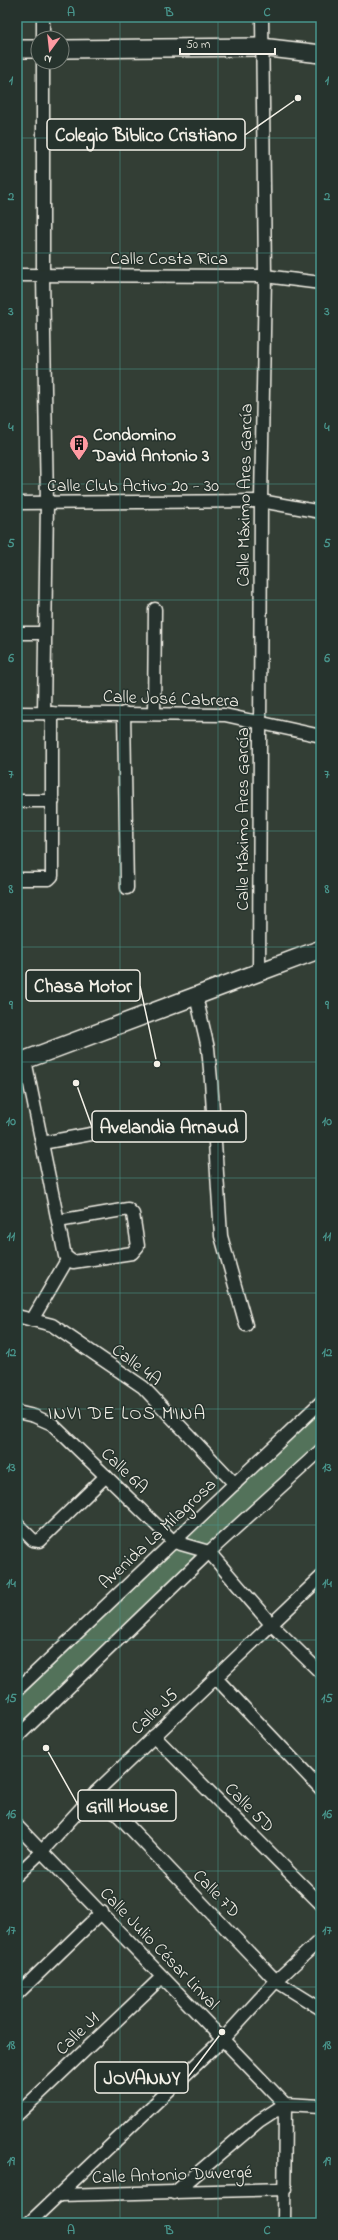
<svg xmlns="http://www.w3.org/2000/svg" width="338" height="2240" viewBox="0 0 338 2240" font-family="'Indie Flower',sans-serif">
	<rect width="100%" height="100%" fill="#333e35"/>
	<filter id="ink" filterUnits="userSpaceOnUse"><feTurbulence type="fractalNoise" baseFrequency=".025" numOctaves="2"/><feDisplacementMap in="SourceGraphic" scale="8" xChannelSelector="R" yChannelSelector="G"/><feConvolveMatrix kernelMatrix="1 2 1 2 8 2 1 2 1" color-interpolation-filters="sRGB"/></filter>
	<g filter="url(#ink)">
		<!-- green -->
		<path fill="#52725a" stroke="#a3b2a1" d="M321,1411v30l-304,286v-27z"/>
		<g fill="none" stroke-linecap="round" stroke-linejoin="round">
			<defs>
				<g id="street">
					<path d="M43,17v21"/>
					<path d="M43,62v214l4,227 -3,210"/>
					<path d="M17,275l248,1 56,7"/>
					<path d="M17,503l244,-2 60,11"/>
					<path d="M17,633h27"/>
					<path d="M17,713l208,2 96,21"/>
					<path d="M124,713l3,175"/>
					<path d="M154,713l1,-104"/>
					<path d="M17,801h36"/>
					<path d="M17,879h32l3,-3v-163"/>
					<path d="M259,973l2,-472 4,-225 -3,-259"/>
					<path d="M196,996l12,52 3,32 10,156 25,89"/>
					<path d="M25,1060l40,196 8,6 59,-9 6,-7 -5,-32 -5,-5 -70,12"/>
					<path d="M42,1143l49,-9"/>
					<path d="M17,1316l35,9 91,62 92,97"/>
					<path d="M32,1320l35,-60"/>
					<path d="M17,1412l17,4 18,8 122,118 35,10 62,72 50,49"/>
					<path d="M17,1524l16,16 6,1 67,-65"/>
					<path d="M215,1677l106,112"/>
					<path d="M17,1690l304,-288"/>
					<path d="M154,1736l167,168"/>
					<path d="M17,1737l192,-185 112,-102"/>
					<path d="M96,1792l180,189 45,28"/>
					<path d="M17,1826l268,278 36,2"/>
					<path d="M17,1875l25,-24 54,-59 225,-215"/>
					<path d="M17,1994l85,-82"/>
					<path d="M17,2115l145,-138"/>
					<path d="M174,2193l85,-72 26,-17"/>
					<path d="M59,2195l227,-6"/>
					<path d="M29,2223l194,-184 53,-58 45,-42"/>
					<path d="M284,2223l1,-119"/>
				</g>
				<g id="secondary">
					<path d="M17,49h21"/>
					<path d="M62,49l199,-2 60,7"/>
					<path d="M17,1063l304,-114"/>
				</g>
			</defs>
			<!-- street casing -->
			<use href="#street" stroke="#f4f1e8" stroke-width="15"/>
			<!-- secondary casing -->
			<use href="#secondary" stroke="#f4f1e8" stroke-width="20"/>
			<!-- street -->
			<use href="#street" stroke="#26332d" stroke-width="12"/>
			<!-- secondary -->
			<use href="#secondary" stroke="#26332d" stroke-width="17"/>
		</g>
	</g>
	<!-- grid -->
	<path fill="none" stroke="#48958c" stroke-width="1" stroke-opacity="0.55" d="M120,17v2206M218,17v2206M17,138h304M17,253h304M17,369h304M17,484h304M17,600h304M17,715h304M17,831h304M17,947h304M17,1062h304M17,1178h304M17,1293h304M17,1409h304M17,1525h304M17,1640h304M17,1756h304M17,1871h304M17,1987h304M17,2102h304"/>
	<!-- icons -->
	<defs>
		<symbol id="building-pin" viewBox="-11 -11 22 30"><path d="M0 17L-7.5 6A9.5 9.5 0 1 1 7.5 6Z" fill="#ff9aa2" stroke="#26332d"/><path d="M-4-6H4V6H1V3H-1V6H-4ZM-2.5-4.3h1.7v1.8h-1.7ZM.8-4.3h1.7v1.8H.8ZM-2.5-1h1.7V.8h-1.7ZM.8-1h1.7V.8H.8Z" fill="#111"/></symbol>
	</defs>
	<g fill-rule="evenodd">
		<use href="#building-pin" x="68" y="433" width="22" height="30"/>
	</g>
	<g text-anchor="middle" stroke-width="3" stroke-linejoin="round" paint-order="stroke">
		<!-- street labels -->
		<g font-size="18" fill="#f4f1e8" stroke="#26332d">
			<text x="169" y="264">Calle Costa Rica</text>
			<text x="133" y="491">Calle Club Activo 20 - 30</text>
			<text transform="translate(244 495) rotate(-89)" y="6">Calle Máximo Ares García</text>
			<text transform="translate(171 698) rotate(2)" y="6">Calle José Cabrera</text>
			<text transform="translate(242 819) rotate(-90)" y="6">Calle Máximo Ares García</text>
			<text transform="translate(137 1364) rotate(37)" y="6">Calle 4A</text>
			<text transform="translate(125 1470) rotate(44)" y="6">Calle 6A</text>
			<text transform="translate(157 1533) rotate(-43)" y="6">Avenida La Milagrosa</text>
			<text transform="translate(154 1711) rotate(-44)" y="6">Calle J5</text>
			<text transform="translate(250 1807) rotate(45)" y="6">Calle 5D</text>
			<text transform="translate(217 1893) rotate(46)" y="6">Calle 7D</text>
			<text transform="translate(160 1948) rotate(46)" y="6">Calle Julio César Linval</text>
			<text transform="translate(77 2033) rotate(-44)" y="6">Calle J1</text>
			<text transform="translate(172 2174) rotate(-2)" y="6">Calle Antonio Duvergé</text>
		</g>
		<!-- poi labels -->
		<g font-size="18" font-weight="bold" fill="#f4f1e8" stroke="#26332d" text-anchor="start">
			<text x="93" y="440">Condomino<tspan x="93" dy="21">David Antonio 3</tspan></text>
		</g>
		<!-- neighbourhood labels -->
		<g font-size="19" letter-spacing="1" fill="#f4f1e8" stroke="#26332d">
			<text x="127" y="1419">INVI DE LOS MINA</text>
		</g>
	</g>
	<!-- callouts -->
	<path fill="none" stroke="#f4f1e8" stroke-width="1.5" d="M298 98L245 135M157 1064L140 986M76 1083L92 1127M46 1748L78 1805M222 2032L188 2077"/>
	<g fill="#f4f1e8" stroke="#26332d" stroke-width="1.5">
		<circle cx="298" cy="98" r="4"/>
		<circle cx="157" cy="1064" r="4"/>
		<circle cx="76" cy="1083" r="4"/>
		<circle cx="46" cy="1748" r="4"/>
		<circle cx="222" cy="2032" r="4"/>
	</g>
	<g fill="#26332d" stroke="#f4f1e8" stroke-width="1.5">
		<rect x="47" y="119" width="198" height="31" rx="4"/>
		<rect x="26" y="970" width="114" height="31" rx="4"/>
		<rect x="92" y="1111" width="154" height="31" rx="4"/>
		<rect x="78" y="1790" width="98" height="31" rx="4"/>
		<rect x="95" y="2062" width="93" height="31" rx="4"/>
	</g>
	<g font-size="19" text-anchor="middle" font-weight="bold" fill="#f4f1e8">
		<text x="146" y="141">Colegio Biblico Cristiano</text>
		<text x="83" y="992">Chasa Motor</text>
		<text x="169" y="1133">Avelandia Arnaud</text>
		<text x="127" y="1812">Grill House</text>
		<text x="142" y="2084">JOVANNY</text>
	</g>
	<!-- margin -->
	<rect width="338" height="2240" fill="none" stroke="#26332d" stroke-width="44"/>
	<!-- north arrow -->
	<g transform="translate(50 50) rotate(195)"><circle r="19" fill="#26332d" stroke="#787f78"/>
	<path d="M0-3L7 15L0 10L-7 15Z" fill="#ff9aa2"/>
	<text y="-6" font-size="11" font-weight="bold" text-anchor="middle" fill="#f4f1e8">N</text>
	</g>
	<!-- scale -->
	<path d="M180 48v6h95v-6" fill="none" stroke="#f4f1e8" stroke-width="2"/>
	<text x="186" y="48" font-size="12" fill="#f4f1e8" stroke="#26332d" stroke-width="3" paint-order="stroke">50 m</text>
	<rect x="22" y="22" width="294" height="2196" fill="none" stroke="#48958c" stroke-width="1.5"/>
	<g font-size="13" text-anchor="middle" font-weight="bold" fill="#48958c">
		<text x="71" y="16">A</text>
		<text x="169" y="16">B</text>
		<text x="267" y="16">C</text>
		<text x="11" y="84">1</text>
		<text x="327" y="84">1</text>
		<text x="11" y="200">2</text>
		<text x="327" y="200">2</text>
		<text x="11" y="315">3</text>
		<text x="327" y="315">3</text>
		<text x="11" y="431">4</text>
		<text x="327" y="431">4</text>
		<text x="11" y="547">5</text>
		<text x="327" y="547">5</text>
		<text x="11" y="662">6</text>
		<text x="327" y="662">6</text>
		<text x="11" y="778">7</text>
		<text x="327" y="778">7</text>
		<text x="11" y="893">8</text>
		<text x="327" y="893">8</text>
		<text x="11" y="1009">9</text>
		<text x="327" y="1009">9</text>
		<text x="11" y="1125">10</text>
		<text x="327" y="1125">10</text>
		<text x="11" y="1240">11</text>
		<text x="327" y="1240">11</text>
		<text x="11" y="1356">12</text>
		<text x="327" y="1356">12</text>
		<text x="11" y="1471">13</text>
		<text x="327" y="1471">13</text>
		<text x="11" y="1587">14</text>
		<text x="327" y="1587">14</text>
		<text x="11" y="1702">15</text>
		<text x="327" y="1702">15</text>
		<text x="11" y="1818">16</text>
		<text x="327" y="1818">16</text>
		<text x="11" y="1934">17</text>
		<text x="327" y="1934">17</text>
		<text x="11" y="2049">18</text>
		<text x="327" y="2049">18</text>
		<text x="11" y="2165">19</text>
		<text x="327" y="2165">19</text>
		<text x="71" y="2234">A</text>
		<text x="169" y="2234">B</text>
		<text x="267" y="2234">C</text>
	</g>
</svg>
